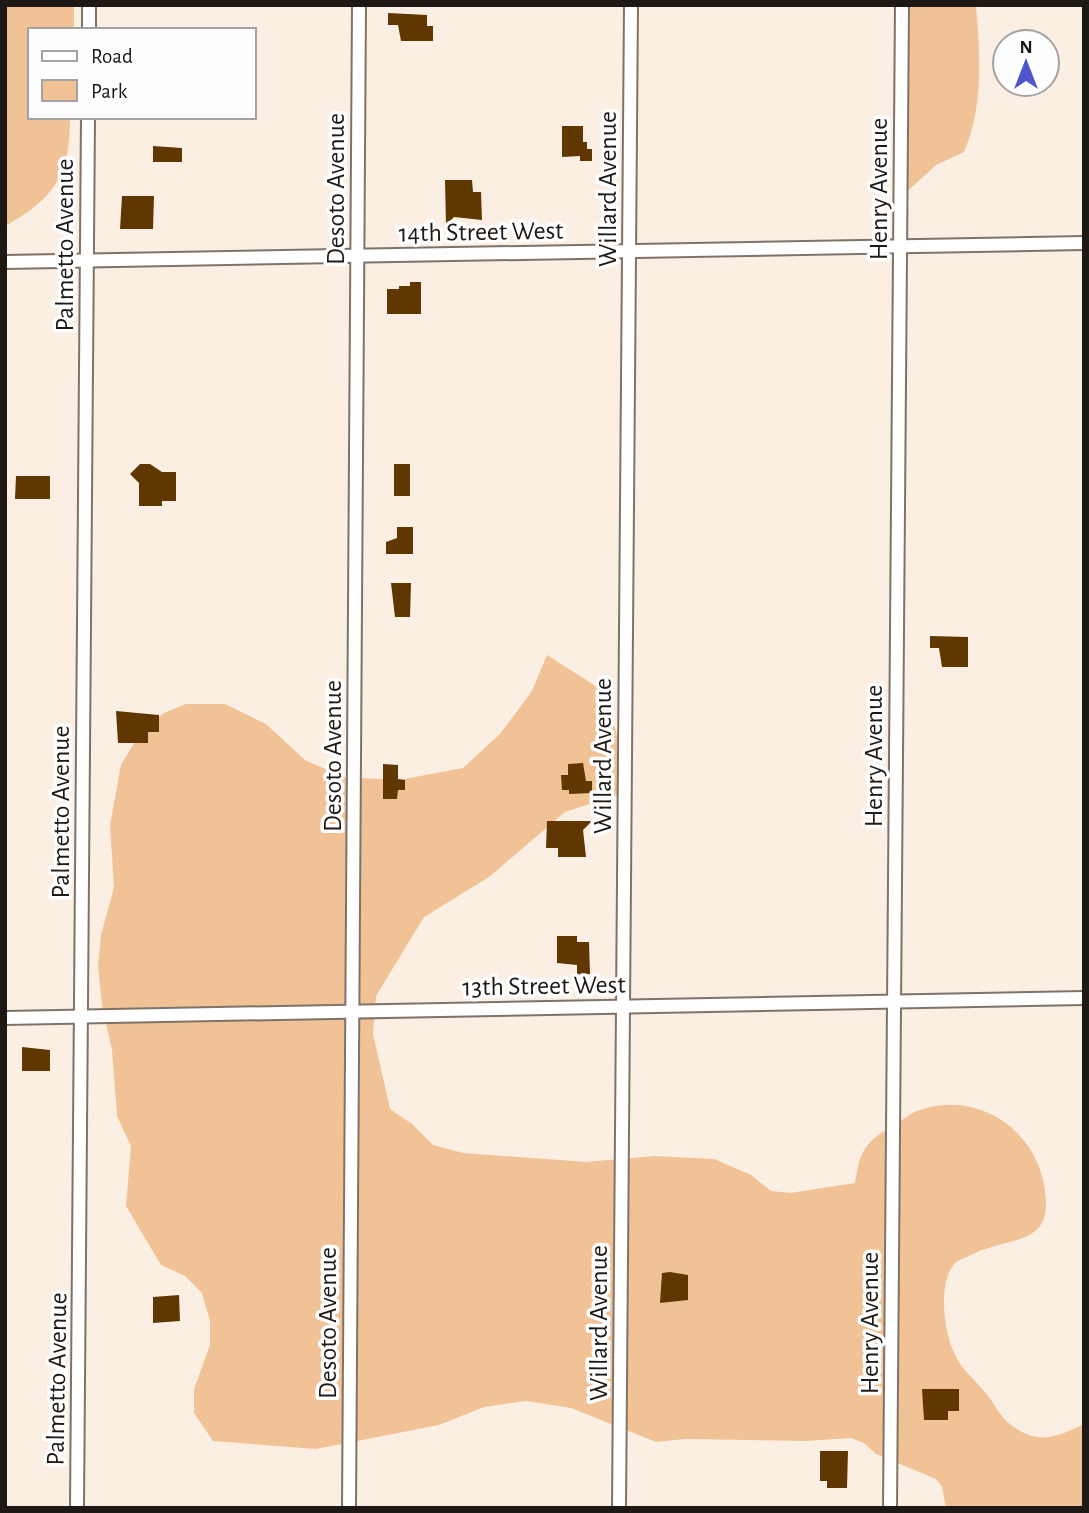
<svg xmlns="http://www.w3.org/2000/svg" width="1089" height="1513" viewBox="0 0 1089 1513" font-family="'Alegreya Sans',sans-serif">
	<rect width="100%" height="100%" fill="#fbefe3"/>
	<!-- green -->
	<g fill="#f0c295">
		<path d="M5,5h69v25h-44v87h40c0,57 -14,81 -65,109z"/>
		<path d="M902,5h74c4,50 8,101 -12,147l-28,13 -37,34z"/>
		<path d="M547,655l58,37 27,98 -67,22 -76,65 -65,40 -48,79 -3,38 17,75 22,15 21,21 30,8 123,9 68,-6 60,3 37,16 20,16 19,2 65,-10c2,-10 3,-22 8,-31 8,-15 22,-21 36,-30 6,-3 11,-9 18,-11 55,-21 113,13 126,69 15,70 -30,53 -74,76 -4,2 -11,4 -14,7 -18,20 -11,70 0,92 7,15 19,24 30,37 9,10 14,24 26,33 27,20 44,13 73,-1v84h-138l-4,-21 -6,-8 -60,-25 -12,-11 -13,-5 -45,3 -121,-2 -29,3 -85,-34 -45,-7 -42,6 -45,18 -123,24 -103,-8 -19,-28v-24l16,-44v-24l-8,-28 -17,-17 -24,-11 -35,-59 5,-60 -14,-30 -5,-66 -10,-45 -4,-39 3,-31 13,-47 -4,-63 11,-60 21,-35 22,-17 22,-9h39l41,20 39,36 38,17 56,3 64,-12 37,-34 32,-43z"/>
	</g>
	<!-- building -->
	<g fill="#603700">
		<path d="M388,13l39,2v11h6v15h-32l-3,-16h-10z"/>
		<path d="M562,126h21v16h4v7h5v12h-12v-5l-18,1z"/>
		<path d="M153,146l29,2v14h-29z"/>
		<path d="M445,180h27l1,12h8l1,28 -28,-3 -8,8z"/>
		<path d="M122,196h32l-1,33h-33z"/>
		<path d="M410,282h11v32h-34v-25h12v-3h11z"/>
		<path d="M140,464h10l12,8h14v29h-14v5h-23v-23l-9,-9z"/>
		<rect x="394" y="464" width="16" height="32"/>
		<path d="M16,476h34v23h-35z"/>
		<path d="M397,527h16v27h-27v-12l11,-4z"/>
		<path d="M391,583h20l-1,34h-15z"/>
		<path d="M930,636l38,1v30h-26l-3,-19h-9z"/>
		<path d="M116,711l43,4v17h-11v11h-30z"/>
		<path d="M583,763l3,18h6v12l-23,1v-4h-7l-1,-15h7v-11z"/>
		<path d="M383,764l15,1v14l7,1v10h-7l-1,9h-14z"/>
		<path d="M547,821h45l-9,9 3,27h-28v-9h-12z"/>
		<path d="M557,936h20v6h12l1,32 -13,1v-10l-20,-2z"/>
		<path d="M22,1047l28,3v21h-28z"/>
		<path d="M670,1272l18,3v25l-28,3 2,-30z"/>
		<path d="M179,1295l1,26 -27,2v-26z"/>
		<path d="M922,1389h37v22h-11v9h-24z"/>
		<path d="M820,1451h28l-1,37h-20v-7h-7z"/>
	</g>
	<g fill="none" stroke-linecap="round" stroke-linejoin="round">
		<defs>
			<g id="minor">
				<path d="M89,30v-25"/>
				<path d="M5,262l1079,-19"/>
				<path d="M5,1018l1079,-20"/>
				<path d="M77,1508l11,-1391"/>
				<path d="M349,1508l10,-1503"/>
				<path d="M619,1508l12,-1503"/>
				<path d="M890,1508l12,-1503"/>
			</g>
		</defs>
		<!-- minor casing -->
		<use href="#minor" stroke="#7e7369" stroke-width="16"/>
		<!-- minor -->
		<use href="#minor" stroke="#fff" stroke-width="12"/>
	</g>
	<g text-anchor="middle" stroke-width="7" stroke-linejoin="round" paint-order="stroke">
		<!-- street labels -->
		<g font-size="26" fill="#1e1915" stroke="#fefefe">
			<text transform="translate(335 189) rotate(-90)" y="9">Desoto Avenue</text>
			<text transform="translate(607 189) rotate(-90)" y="9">Willard Avenue</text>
			<text transform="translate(878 189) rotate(-90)" y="9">Henry Avenue</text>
			<text transform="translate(481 231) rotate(-1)" y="9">14th Street West</text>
			<text transform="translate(64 245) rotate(-90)" y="9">Palmetto Avenue</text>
			<text transform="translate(332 756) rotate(-90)" y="9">Desoto Avenue</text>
			<text transform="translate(602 756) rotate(-90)" y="9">Willard Avenue</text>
			<text transform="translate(873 756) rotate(-90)" y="9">Henry Avenue</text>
			<text transform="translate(60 812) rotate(-90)" y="9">Palmetto Avenue</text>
			<text transform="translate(544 985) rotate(-1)" y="9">13th Street West</text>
			<text transform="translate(327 1323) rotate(-90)" y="9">Desoto Avenue</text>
			<text transform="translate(598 1323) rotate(-90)" y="9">Willard Avenue</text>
			<text transform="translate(869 1323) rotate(-90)" y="9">Henry Avenue</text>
			<text transform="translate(56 1379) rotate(-89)" y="9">Palmetto Avenue</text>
		</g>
	</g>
	<!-- border -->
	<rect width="1089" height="1513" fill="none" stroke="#1e1915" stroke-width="14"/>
	<!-- legend -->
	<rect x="28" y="28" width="228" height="91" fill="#fefefe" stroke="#a4a2a1" stroke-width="2"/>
	<rect x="42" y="51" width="35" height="10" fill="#ffffff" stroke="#a4a2a1" stroke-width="2"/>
	<text x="91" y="63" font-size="21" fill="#1e1915">Road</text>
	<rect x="42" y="80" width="35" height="21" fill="#f0c295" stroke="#a4a2a1" stroke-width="2"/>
	<text x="91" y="98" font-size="21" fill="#1e1915">Park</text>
	<!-- north arrow -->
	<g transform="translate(1026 63)"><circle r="33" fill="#fefefe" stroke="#a4a2a1" stroke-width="2"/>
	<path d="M0-5L12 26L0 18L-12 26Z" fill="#5056cd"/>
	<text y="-10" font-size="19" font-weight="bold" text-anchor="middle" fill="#1e1915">N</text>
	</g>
</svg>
